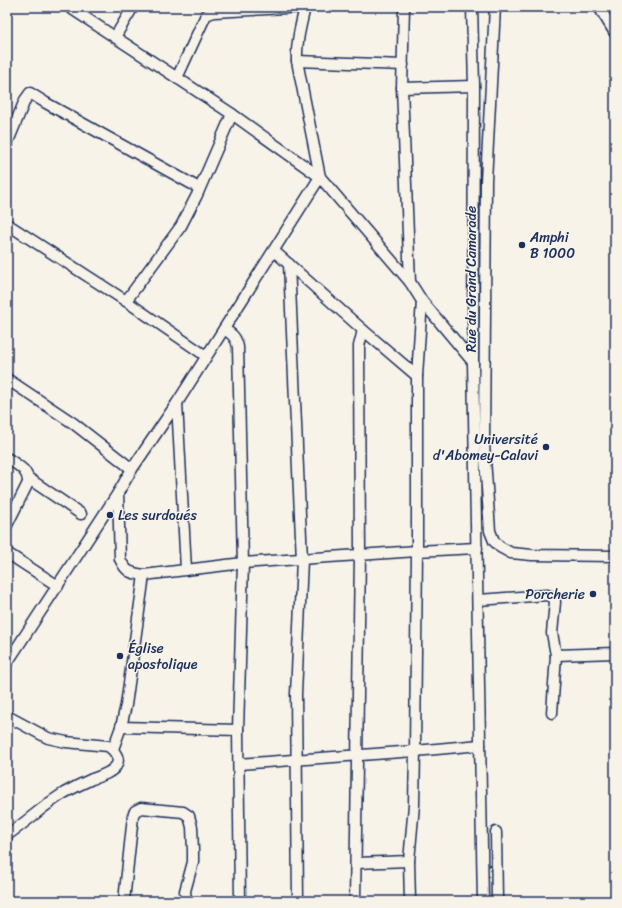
<svg xmlns="http://www.w3.org/2000/svg" width="622" height="908" viewBox="0 0 622 908" font-family="Sriracha,sans-serif">
	<rect width="100%" height="100%" fill="#f7f3e8"/>
	<filter id="ink" filterUnits="userSpaceOnUse"><feTurbulence type="fractalNoise" baseFrequency=".025" numOctaves="2"/><feDisplacementMap in="SourceGraphic" scale="8" xChannelSelector="R" yChannelSelector="G"/><feConvolveMatrix kernelMatrix="1 2 1 2 8 2 1 2 1" color-interpolation-filters="sRGB"/></filter>
	<g filter="url(#ink)">
		<g fill="none" stroke-linecap="round" stroke-linejoin="round">
			<defs>
				<g id="minor">
					<path d="M69,7l163,107 88,63 90,105 12,19 51,61"/>
					<path d="M404,7l-2,81 8,194"/>
					<path d="M472,7l2,79 -1,276 10,539"/>
					<path d="M495,7l-9,174 -2,263 6,87 4,10 6,6 11,6 21,2 83,1"/>
					<path d="M599,7l16,26"/>
					<path d="M115,37l18,-30"/>
					<path d="M297,61l106,4"/>
					<path d="M177,78l29,-63 8,-3 91,-5"/>
					<path d="M402,88l72,-2"/>
					<path d="M7,144l18,-44 5,-7 16,10 153,85"/>
					<path d="M7,224l119,77 80,55"/>
					<path d="M274,251l89,79 54,46"/>
					<path d="M289,264l13,296 -6,134 2,207"/>
					<path d="M126,301l55,-75 16,-31 35,-81"/>
					<path d="M224,329c8,5 12,8 14,18l5,216 -5,167 2,171"/>
					<path d="M7,379l66,44 59,46"/>
					<path d="M177,403l9,166"/>
					<path d="M7,458c10,7 22,12 21,25l-21,42"/>
					<path d="M28,478l53,36"/>
					<path d="M118,493l2,66c6,13 10,14 24,16l99,-12 174,-12 60,-3"/>
					<path d="M7,553l51,33"/>
					<path d="M144,575l-18,130 -5,22 117,3"/>
					<path d="M479,600l68,-5 6,2 2,5 -3,31 4,22 59,-2"/>
					<path d="M7,663l111,-170 14,-24 45,-66 143,-226 -23,-116c-1,-19 4,-36 8,-54"/>
					<path d="M552,713l4,-58"/>
					<path d="M7,716l41,22 18,4 42,4c7,5 13,13 8,20 -6,8 -16,10 -24,13 -9,4 -19,9 -28,14 -20,12 -37,29 -57,42"/>
					<path d="M113,749l8,-22"/>
					<path d="M239,764l176,-13 65,-6"/>
					<path d="M496,832l1,69"/>
					<path d="M356,863l53,-2"/>
					<path d="M124,901l9,-85 2,-5 6,-3 42,4 6,4 3,11 1,24v11l-8,29 1,10"/>
					<path d="M355,901l5,-346 -1,-209 4,-16"/>
					<path d="M410,901l-1,-40 5,-56 1,-54 2,-200v-175l5,-75"/>
				</g>
			</defs>
			<!-- minor casing -->
			<use href="#minor" stroke="#1b2f5e" stroke-width="13"/>
			<!-- minor -->
			<use href="#minor" stroke="#f7f3e8" stroke-width="10"/>
		</g>
	</g>
	<!-- markers -->
	<g fill="#1b2f5e" stroke="#f7f3e8" stroke-width="1.5">
		<circle cx="522" cy="245" r="4"/>
		<circle cx="546" cy="447" r="4"/>
		<circle cx="110" cy="515" r="4"/>
		<circle cx="593" cy="594" r="4"/>
		<circle cx="120" cy="656" r="4"/>
	</g>
	<g text-anchor="middle" stroke-width="3" stroke-linejoin="round" paint-order="stroke">
		<!-- poi labels -->
		<g font-size="14" fill="#1b2f5e" stroke="#f7f3e8" text-anchor="start">
			<text x="530" y="242">Amphi<tspan x="530" dy="16">B 1000</tspan></text>
			<text x="538" y="444" text-anchor="end">Université<tspan x="538" dy="16">d'Abomey-Calavi</tspan></text>
			<text x="118" y="520">Les surdoués</text>
			<text x="585" y="599" text-anchor="end">Porcherie</text>
			<text x="128" y="653">Église<tspan x="128" dy="16">apostolique</tspan></text>
		</g>
		<!-- street labels -->
		<g font-size="14" fill="#1b2f5e" stroke="#f7f3e8">
			<text transform="translate(471 279) rotate(-90)" y="5">Rue du Grand Camarade</text>
		</g>
	</g>
	<!-- margin -->
	<rect width="622" height="908" fill="none" stroke="#f7f3e8" stroke-width="24"/>
	<rect x="12" y="12" width="598" height="884" fill="none" stroke="#1b2f5e" stroke-width="1.5" filter="url(#ink)"/>
</svg>
